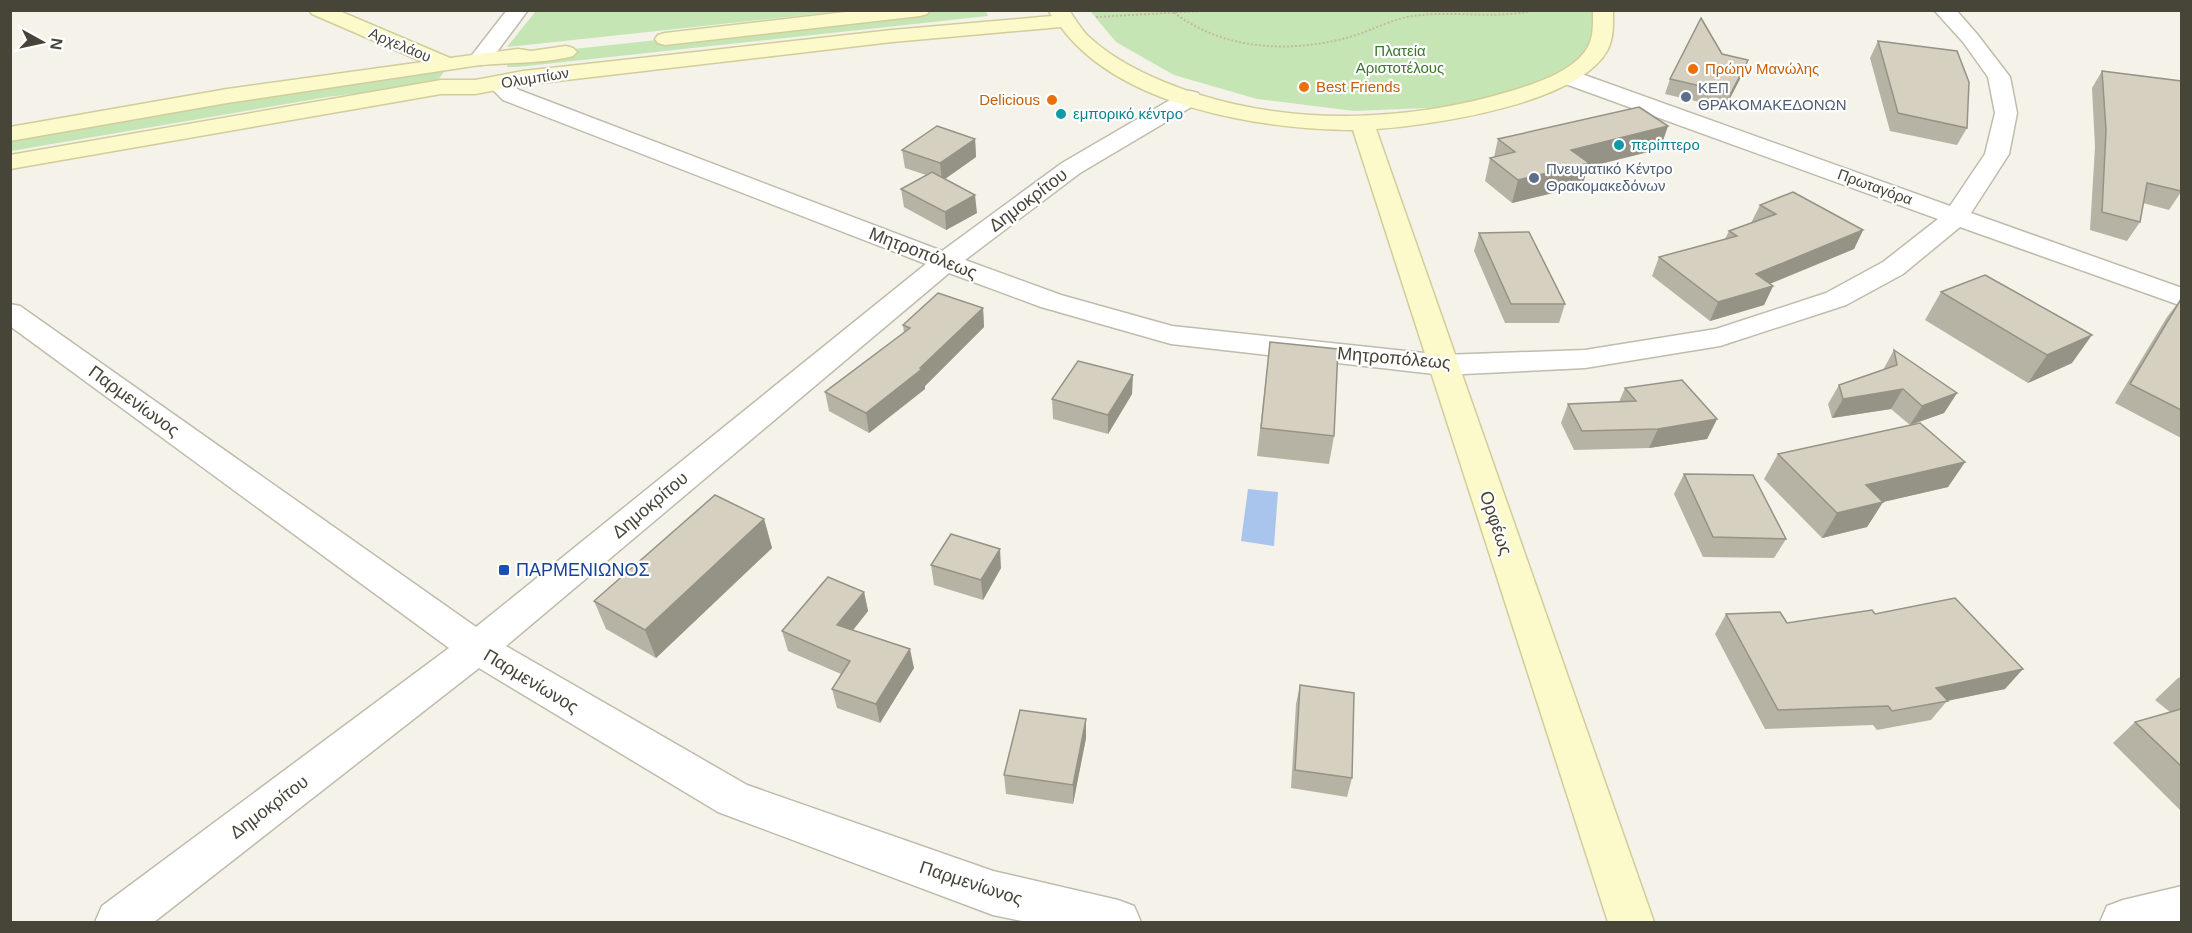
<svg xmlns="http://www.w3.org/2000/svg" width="2192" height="933" viewBox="0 0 2192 933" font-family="Helvetica,sans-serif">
	<rect width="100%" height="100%" fill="#f4f2e9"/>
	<!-- green -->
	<g fill="#c6e5b5">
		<path d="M1595,10l5,15 -19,34 -25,18 -26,12 -80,18 -96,4 -97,-12 -83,-24 -58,-33 -26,-31z"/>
		<path d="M536,11v-1l308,1 -337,36z"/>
		<path d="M927,11h59l2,5 -470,51h-11l1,-9 10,-3z"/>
		<path d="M449,65l-14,19 -108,13 -316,54v-18z"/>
	</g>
	<!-- water -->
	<path fill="#a9c5ed" d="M1248,489l30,3 -4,54 -33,-5z"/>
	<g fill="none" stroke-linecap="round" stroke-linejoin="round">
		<defs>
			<g id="street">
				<path d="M507,10h21l-40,54 -8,1 -8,-1 -3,-5z"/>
				<path d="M1934,10h22l21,24 33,43 7,36 -8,41 -38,59 211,75v18l-222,-79 -57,47 -57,31 -126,41 -135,22 -142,7 -272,-31 -130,-37 -92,-34 -443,373 241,139 246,86 125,29 16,6 7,16h-114l-34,-7 -275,-103 -239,-144 -325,254h-59l7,-16 347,-258 -439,-322v-22l10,2 456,321 450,-363 -423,-164 -16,-16 3,-5c13,-3 19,3 29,11l423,161 120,-88 120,-70 8,-2 8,2 3,5 -3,5 -118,70 -115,87 96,35 111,31 271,29 142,-5 131,-21 110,-36 57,-31 55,-43 -378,-137 -3,-5 3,-5 8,-2 8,2 374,134 35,-52 10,-41 -7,-36 -25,-35z"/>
				<path d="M2182,886v36h-82l7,-16 16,-6z"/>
			</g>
			<g id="secondary">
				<path d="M309,10h28l113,48 68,-9 13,2 35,-5 7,2 4,4 -4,4c-30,8 -62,6 -93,9l-253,38 -217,38v-14l217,-38 196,-27 -111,-48z"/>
				<path d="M863,10h67l-3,4 -7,2 -255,29 -7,-2 -3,-4 3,-4 7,-2z"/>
				<path d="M1048,10h21c6,9 12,19 19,26 31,29 73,46 112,59 100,31 212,26 311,-4 25,-8 59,-18 75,-41 8,-12 7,-26 7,-40h20c0,15 1,28 -6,41 -30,53 -175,74 -231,78l278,793h-46l-255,-792c-93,-1 -233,-23 -292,-103l-169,15 -369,43 -48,9h-34l-431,75v-14l431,-75h34l48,-9 182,-20 187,-21 160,-14z"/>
			</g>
		</defs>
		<!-- street casing -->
		<use href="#street" stroke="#bfbcac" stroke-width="3"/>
		<!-- secondary casing -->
		<use href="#secondary" stroke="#d1cd9b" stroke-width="3"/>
		<!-- path -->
		<g stroke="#c0ba9e" stroke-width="2" stroke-dasharray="2 2" stroke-linecap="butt">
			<path d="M1171,10c50,41 122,44 182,26 20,-6 39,-17 60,-20 42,-6 82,4 123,-6"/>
			<path d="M1096,17l122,-7"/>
		</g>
		<!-- street -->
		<use href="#street" fill="#fff" fill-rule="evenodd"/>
		<!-- secondary -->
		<use href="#secondary" fill="#fcf9cb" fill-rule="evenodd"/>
	</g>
	<!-- wall -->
	<g fill="#b7b3a4">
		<path d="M1878,41l89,87 -10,17 -67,-14 -20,-73z"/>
		<path d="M1722,54l20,21 -17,33 -60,-14 5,-15z"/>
		<path d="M2102,71l79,10v111l-12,18 -26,-7 -3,19 -13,19 -37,-11 5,-83 -3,-59z"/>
		<path d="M1668,126l-8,23 -72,18 -6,19 -70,17 -27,-22 5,-23 4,-1 4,-18z"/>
		<path d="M975,139l1,18 -31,22 32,34 -31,17 -42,-23 -3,-18 25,-14 -21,-7 -3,-18z"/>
		<path d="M1760,205l103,25 -9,19 -84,35 3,2 -9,19 -54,16 -58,-45 7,-19 66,-18 4,-8 22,-8z"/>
		<path d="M1479,233l86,71 -6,19h-54l-31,-72z"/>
		<path d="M1941,292l131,71 -44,20 -103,-63z"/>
		<path d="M2181,299v139l-66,-35 52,-86z"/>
		<path d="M983,308l1,19 -59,59v3l-56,44 -40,-22 -4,-19 79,-59 -1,-8z"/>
		<path d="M1270,342l64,94 -5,28 -72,-8z"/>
		<path d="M1894,350l63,43 -13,20 -34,12 -19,-16 -59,9 -4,-14 11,-19 44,-15z"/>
		<path d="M1625,388l92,31 -10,20 -58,9 -75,2 -13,-27 7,-19 51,-2z"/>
		<path d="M1132,394l-24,40 -55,-15 -1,-20z"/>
		<path d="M1778,454l187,8 -17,25 -65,15 -16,25 -45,11 -58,-59z"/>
		<path d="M1684,474l102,65 -12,19 -71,-1 -29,-63z"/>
		<path d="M764,519l8,29 -116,110 -50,-29 -12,-28z"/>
		<path d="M931,565l70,3 -18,32 -49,-15z"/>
		<path d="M864,592l4,19 -15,19 61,38 -34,55 -43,-15 -5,-19 9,-15 -53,-23 -6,-20z"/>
		<path d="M1726,614l61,9 88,-9 130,75 -58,12 -16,19 -54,10 -4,-5 -108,4 -50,-95z"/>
		<path d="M2181,677v134l-68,-68 22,-21 35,-10 -15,-12 23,-22z"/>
		<path d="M1300,685l52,93 -5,19 -56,-9 5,-84z"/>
		<path d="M1086,719v19l-13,66 -67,-10 -2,-19z"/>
	</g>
	<!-- shaded-wall -->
	<g fill="#959286">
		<path d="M1748,60l-6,15 -17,33 6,-15z"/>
		<path d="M1668,126l-8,23 -72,18 -6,19 -70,17 6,-23 53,-30z"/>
		<path d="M975,139l1,18 -34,24 -2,-18z"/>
		<path d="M975,195l2,18 -31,17 -1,-18z"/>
		<path d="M1863,230l-9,19 -107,44 9,-19z"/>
		<path d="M1773,286l-9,19 -54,16 8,-19z"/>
		<path d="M983,308l1,19 -59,59v3l-56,44 -3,-20 54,-45z"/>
		<path d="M2092,335l-20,28 -44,20 19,-28z"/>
		<path d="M1133,375l-1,19 -24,40v-19z"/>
		<path d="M1903,389l-12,20 -59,9 11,-19z"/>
		<path d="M1957,393l-13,20 -34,12 12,-19z"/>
		<path d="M1717,419l-10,20 -58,9 9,-19z"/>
		<path d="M1965,462l-17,25 -65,15 -16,25 -45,11 15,-25 29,-28z"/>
		<path d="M764,519l8,29 -116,110 -11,-28z"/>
		<path d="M1000,549l1,19 -18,32 -2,-20z"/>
		<path d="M864,592l4,19 -26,33 -5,-19z"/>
		<path d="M910,649l4,19 -34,55 -4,-19z"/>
		<path d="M2023,669l-18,20 -69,14v-15z"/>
		<path d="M1086,719v19l-13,66v-19z"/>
	</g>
	<!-- building -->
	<g fill="#d5d0bf" stroke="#959286" stroke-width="1.5">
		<path d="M1701,18l21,36 26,6 -17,33 -61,-14z"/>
		<path d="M1878,41l79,10 12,31 -2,46 -69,-15z"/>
		<path d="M2102,71l79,10v110l-34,-8 -7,39 -38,-10 4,-82z"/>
		<path d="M1639,107l29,19 -97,24 18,13 -71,17 -28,-22 25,-6 -17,-13z"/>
		<path d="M937,126l38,13 -35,24 -38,-13z"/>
		<path d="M932,172l43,23 -30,17 -44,-23z"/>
		<path d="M1793,192l70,38 -107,44 17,12 -55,16 -59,-45 78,-21 -8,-5 47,-17 -16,-9z"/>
		<path d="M1529,232l36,72h-54l-32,-71z"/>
		<path d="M1985,275l107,60 -45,20 -106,-63z"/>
		<path d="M938,293l45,15 -63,60 2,1 -56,44 -41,-21 85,-64 -7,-3z"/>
		<path d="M2181,299v111l-51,-26z"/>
		<path d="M1270,342l68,7 -4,87 -73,-8z"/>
		<path d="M1894,350l63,43 -35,13 -19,-17 -60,10 -4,-14 58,-20z"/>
		<path d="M1078,361l55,14 -25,40 -56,-16z"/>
		<path d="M1682,380l35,39 -59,10 -76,2 -14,-27 68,-3 -11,-13z"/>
		<path d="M1920,423l45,39 -99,23 17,17 -46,11 -59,-59z"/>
		<path d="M1684,474l69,1 33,64 -73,-2z"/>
		<path d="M715,495l49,24 -119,111 -51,-29z"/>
		<path d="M951,534l49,15 -19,31 -50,-15z"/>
		<path d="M828,577l36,15 -27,33 73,24 -34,55 -44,-15 18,-28 -68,-30z"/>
		<path d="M1955,598l68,71 -87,19 12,13 -56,10 -4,-5 -110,4 -52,-96 54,-2 7,11 85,-13 3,4z"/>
		<path d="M1300,685l54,8 -2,85 -57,-8z"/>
		<path d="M2181,709v57l-46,-44z"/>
		<path d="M1020,710l66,9 -13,66 -69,-10z"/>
	</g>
	<!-- markers -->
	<g fill="#e8710a" stroke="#fff" stroke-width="2">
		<circle cx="1693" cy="69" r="6"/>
		<circle cx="1304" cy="87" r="6"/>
		<circle cx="1052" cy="100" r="6"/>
	</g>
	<g fill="#5c6f8a" stroke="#fff" stroke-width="2">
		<circle cx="1686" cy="97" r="6"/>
		<circle cx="1534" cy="178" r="6"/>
	</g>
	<g fill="#0f9aa8" stroke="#fff" stroke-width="2">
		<circle cx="1061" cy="114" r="6"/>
		<circle cx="1619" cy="145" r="6"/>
	</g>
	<rect fill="#1a4fb4" stroke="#fff" stroke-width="2" x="498" y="564" width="12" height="12" rx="3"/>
	<g text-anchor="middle" stroke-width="4.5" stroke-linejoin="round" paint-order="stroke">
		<!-- far-street labels -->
		<g font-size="15" fill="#474438" stroke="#fff">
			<text transform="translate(400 45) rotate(23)" y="5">Αρχελάου</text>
			<text transform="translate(535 78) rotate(-9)" y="5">Ολυμπίων</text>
			<text transform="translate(1875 187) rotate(20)" y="5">Πρωταγόρα</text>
		</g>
		<!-- far-park labels -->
		<g font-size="15" fill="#3c762e" stroke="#fff">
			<text x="1400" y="56">Πλατεία<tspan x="1400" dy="17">Αριστοτέλους</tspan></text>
		</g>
		<!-- far-food labels -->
		<g font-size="15" fill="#c56008" stroke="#fff" text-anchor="start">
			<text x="1705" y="74">Πρώην Μανώλης</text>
			<text x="1316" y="92">Best Friends</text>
			<text x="1040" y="105" text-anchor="end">Delicious</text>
		</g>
		<!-- far-service labels -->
		<g font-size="15" fill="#4e5e75" stroke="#fff" text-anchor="start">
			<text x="1698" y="93">ΚΕΠ<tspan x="1698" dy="17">ΘΡΑΚΟΜΑΚΕΔΟΝΩΝ</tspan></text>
			<text x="1546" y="174">Πνευματικό Κέντρο<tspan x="1546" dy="17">Θρακομακεδόνων</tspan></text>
		</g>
		<!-- far-culture labels -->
		<g font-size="15" fill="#0d838f" stroke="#fff" text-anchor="start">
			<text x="1073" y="119">εμπορικό κέντρο</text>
			<text x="1631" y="150">περίπτερο</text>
		</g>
		<!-- street labels -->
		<g font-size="18" fill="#474438" stroke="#fff">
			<text transform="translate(1028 200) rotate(-37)" y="6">Δημοκρίτου</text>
			<text transform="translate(923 253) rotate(21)" y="6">Μητροπόλεως</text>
			<text transform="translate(1394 358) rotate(5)" y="6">Μητροπόλεως</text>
			<text transform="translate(134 401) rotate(36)" y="6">Παρμενίωνος</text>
			<text transform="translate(650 505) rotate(-40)" y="6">Δημοκρίτου</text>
			<text transform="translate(1496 523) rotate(71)" y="6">Ορφέως</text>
			<text transform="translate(531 681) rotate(31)" y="6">Παρμενίωνος</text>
			<text transform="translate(269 807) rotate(-37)" y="6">Δημοκρίτου</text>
			<text transform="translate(971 883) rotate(18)" y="6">Παρμενίωνος</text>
		</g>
		<!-- transit labels -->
		<g font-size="18" fill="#164399" stroke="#fff" text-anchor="start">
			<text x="516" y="576">ΠΑΡΜΕΝΙΩΝΟΣ</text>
		</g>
	</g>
	<!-- border -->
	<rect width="2192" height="933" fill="none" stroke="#474438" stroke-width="24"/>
	<!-- north arrow -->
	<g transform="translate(42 42) rotate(98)" stroke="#ffffff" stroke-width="4.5" paint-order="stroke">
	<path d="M0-4.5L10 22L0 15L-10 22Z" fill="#474438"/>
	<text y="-9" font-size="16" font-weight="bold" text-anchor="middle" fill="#474438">N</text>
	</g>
</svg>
